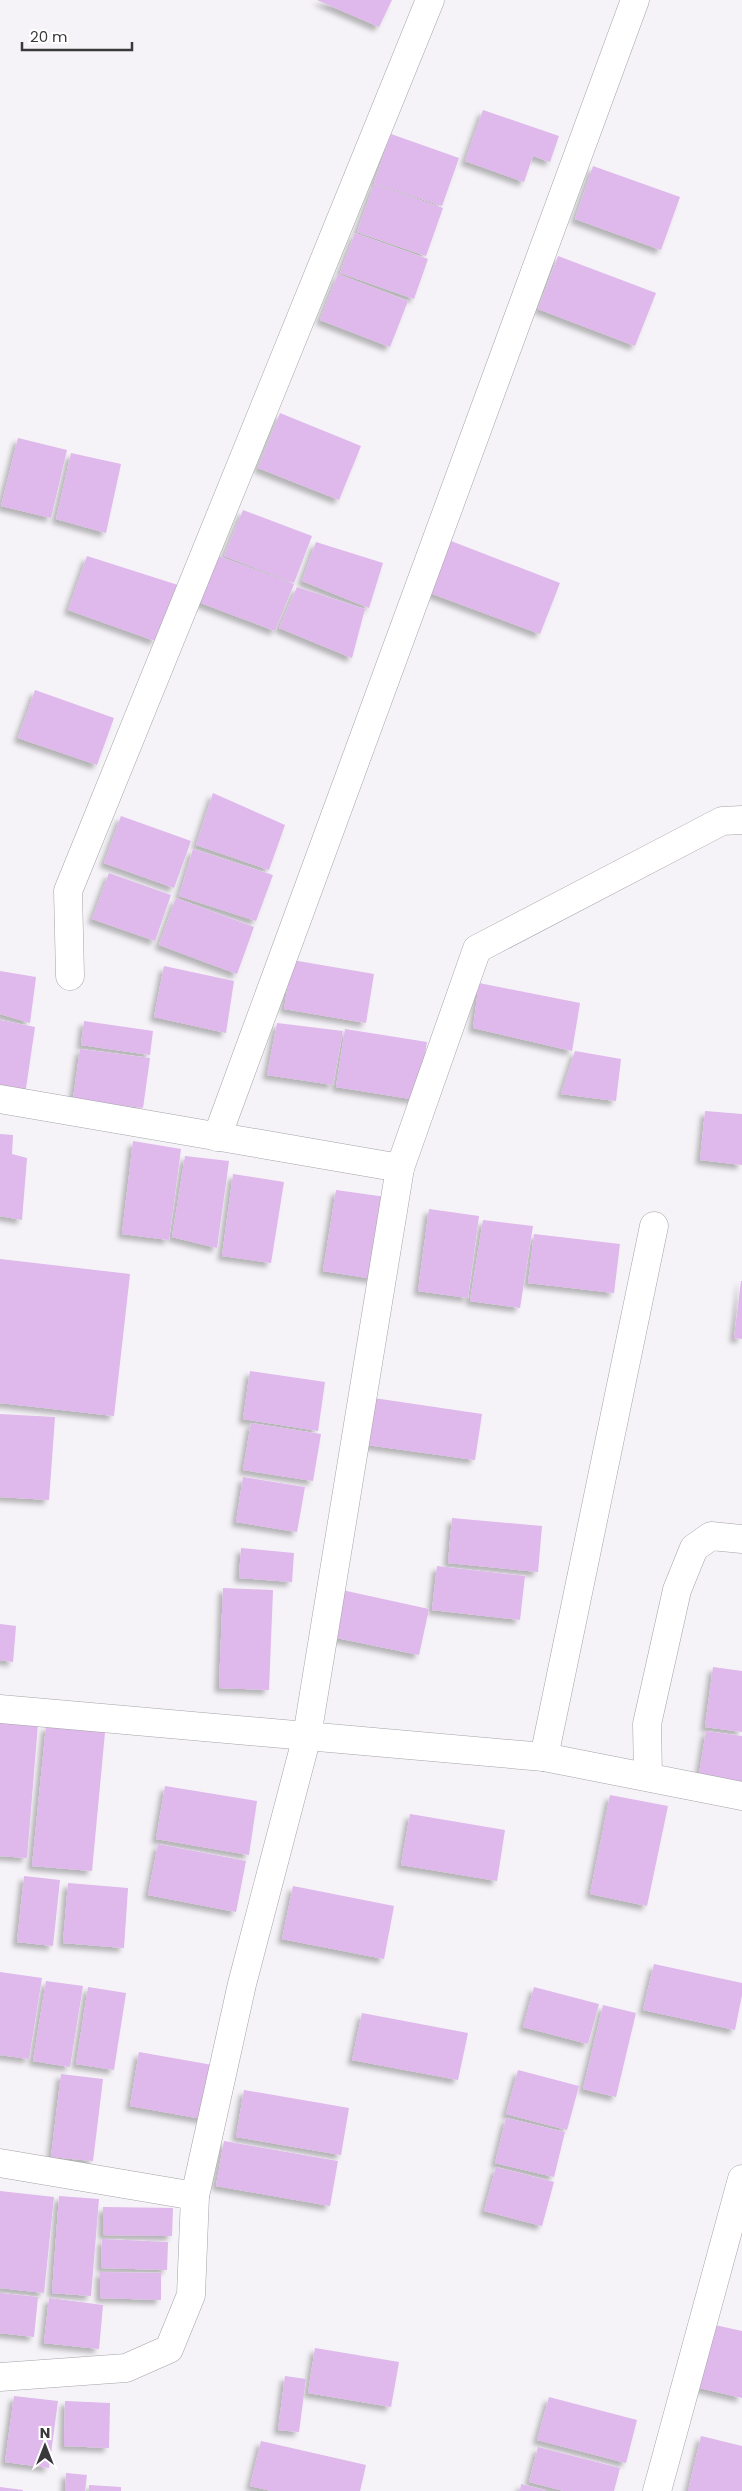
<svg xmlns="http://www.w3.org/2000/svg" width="742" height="2491" viewBox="0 0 742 2491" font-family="Poppins,sans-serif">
	<defs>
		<filter id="shadow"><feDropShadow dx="-4.5" dy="4.5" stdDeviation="2.5" flood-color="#0004"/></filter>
	</defs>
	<rect width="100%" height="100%" fill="#f5f3f7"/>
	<!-- building -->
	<g fill="#dfb8ec" filter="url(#shadow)">
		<path d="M317,0h75l-13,27z"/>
		<path d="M483,110l76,26 -9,26 -17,-6 -9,26 -59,-21z"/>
		<path d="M391,134l68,24 -17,48 -68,-23z"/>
		<path d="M593,166l87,31 -19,53 -86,-31z"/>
		<path d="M374,184l69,24 -17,48 -69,-24z"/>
		<path d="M355,233l73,26 -14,40 -74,-26z"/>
		<path d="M558,256l98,37 -21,53 -97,-37z"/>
		<path d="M338,274l70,27 -18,46 -70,-27z"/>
		<path d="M280,413l81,33 -22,54 -81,-32z"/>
		<path d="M18,438l49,12 -16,68 -50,-12z"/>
		<path d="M71,453l50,11 -15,69 -50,-14z"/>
		<path d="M243,510l69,26 -18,47 -70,-27z"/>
		<path d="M451,541l109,42 -20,51 -110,-41z"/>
		<path d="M316,542l67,21 -14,45 -67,-27z"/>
		<path d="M216,555l78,29 -19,47 -77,-29z"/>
		<path d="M87,556l91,29 -23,56 -87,-31z"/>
		<path d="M297,587l68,22 -13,49 -73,-30z"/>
		<path d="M35,690l79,28 -17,47 -79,-27z"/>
		<path d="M213,793l72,32 -16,45 -73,-25z"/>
		<path d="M121,816l70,25 -17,47 -70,-25z"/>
		<path d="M193,849l80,26 -17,46 -77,-25z"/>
		<path d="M109,873l62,22 -16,46 -63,-22z"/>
		<path d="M176,898l78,29 -17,47 -78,-29z"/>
		<path d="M292,960l82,14 -8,49 -82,-14z"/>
		<path d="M164,966l70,15 -8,52 -72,-16z"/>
		<path d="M0,971l36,6 -6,46 -30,-9z"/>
		<path d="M479,983l101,20 -8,48 -99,-23z"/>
		<path d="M0,1020l35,7 -10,68 -25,-8z"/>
		<path d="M84,1021l69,10 -3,24 -69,-10z"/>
		<path d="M277,1023l66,8 -10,54 -66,-10z"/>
		<path d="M345,1029l82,13 -10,58 -81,-13z"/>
		<path d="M80,1049l70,9 -7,50 -70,-9z"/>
		<path d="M575,1051l46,8 -5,42 -55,-7z"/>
		<path d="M705,1111l37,3v51l-42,-5z"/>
		<path d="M0,1134l13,1 -1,19 15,4 -5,62 -22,-4z"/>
		<path d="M133,1141l48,8 -12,91 -47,-6z"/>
		<path d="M185,1156l44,5 -12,87 -45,-11z"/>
		<path d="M233,1174l51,8 -13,81 -49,-7z"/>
		<path d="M336,1190l50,7 -12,82 -51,-8z"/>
		<path d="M429,1209l50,7 -11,82 -50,-7z"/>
		<path d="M483,1220l50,6 -13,82 -50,-7z"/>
		<path d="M534,1234l86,10 -6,49 -86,-10z"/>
		<path d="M0,1259l130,15 -16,142 -114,-13z"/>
		<path d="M741,1281h1v58l-8,-1z"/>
		<path d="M250,1371l75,11 -7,49 -75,-12z"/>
		<path d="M367,1397l115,17 -7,46 -115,-16z"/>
		<path d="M0,1414l55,3 -6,83 -49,-3z"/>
		<path d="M251,1423l70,11 -8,47 -70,-11z"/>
		<path d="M243,1477l62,10 -8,45 -61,-10z"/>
		<path d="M452,1518l90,8 -4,46 -90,-9z"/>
		<path d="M241,1548l53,5 -2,29 -53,-4z"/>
		<path d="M437,1566l88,10 -5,44 -88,-10z"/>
		<path d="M223,1588l50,2 -4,100 -50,-2z"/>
		<path d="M342,1590l87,19 -10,46 -87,-18z"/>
		<path d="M0,1624l16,2 -3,36 -13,-2z"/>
		<path d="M713,1667l29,4v61l-37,-5z"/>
		<path d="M0,1721l38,3 -11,134 -27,-2z"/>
		<path d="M46,1726l59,6 -13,139 -60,-5z"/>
		<path d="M706,1731l36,5v48l-43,-10z"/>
		<path d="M165,1786l92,15 -8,54 -93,-16z"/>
		<path d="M610,1795l58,11 -21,100 -57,-12z"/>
		<path d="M410,1814l95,16 -8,51 -96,-16z"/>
		<path d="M158,1844l88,17 -10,51 -88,-17z"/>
		<path d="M24,1876l36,4 -7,66 -36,-4z"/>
		<path d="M68,1883l60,5 -4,60 -61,-5z"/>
		<path d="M293,1886l101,20 -10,53 -102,-20z"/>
		<path d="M654,1964l88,19v12l-7,35 -92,-20z"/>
		<path d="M0,1972l42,6 -13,81 -29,-4z"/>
		<path d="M46,1981l37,5 -13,81 -37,-6z"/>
		<path d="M88,1987l38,6 -12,77 -38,-6z"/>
		<path d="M534,1987l65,17 -11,40 -65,-17z"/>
		<path d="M603,2005l33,8 -20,84 -33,-8z"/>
		<path d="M362,2013l106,20 -10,47 -106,-20z"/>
		<path d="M139,2052l79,14 -10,54 -78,-14z"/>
		<path d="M518,2070l61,16 -12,44 -61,-16z"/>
		<path d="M61,2074l42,5 -10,82 -42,-4z"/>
		<path d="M244,2090l105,18 -8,47 -105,-18z"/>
		<path d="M506,2118l59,14 -11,45 -59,-14z"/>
		<path d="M224,2141l114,20 -8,45 -114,-20z"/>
		<path d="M496,2167l58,15 -12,44 -58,-15z"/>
		<path d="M0,2191l54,6 -10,96 -44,-5z"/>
		<path d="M59,2196l40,3 -8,97 -39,-3z"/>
		<path d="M103,2207l70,1 -1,28 -69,-1z"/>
		<path d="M102,2239l66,3 -1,28 -66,-2z"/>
		<path d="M100,2272l61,1v27l-61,-2z"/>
		<path d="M0,2293l38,4 -4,40 -34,-4z"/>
		<path d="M49,2298l54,7 -4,44 -55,-6z"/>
		<path d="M706,2323l36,8v67l-51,-12z"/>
		<path d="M315,2348l84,14 -8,45 -83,-14z"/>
		<path d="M285,2376l21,3 -7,53 -21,-2z"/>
		<path d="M14,2396l44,5 -9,67 -44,-6z"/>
		<path d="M549,2397l88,23 -11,43 -89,-23z"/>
		<path d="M65,2401l45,2 -1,45 -45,-2z"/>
		<path d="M701,2436l41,10v45h-54z"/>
		<path d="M261,2441l105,24 -6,26h-88l-22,-5z"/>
		<path d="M538,2447l82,21 -6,23h-50l-35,-9z"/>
		<path d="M66,2473l21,2 -2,16h-20z"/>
		<path d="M521,2484l24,6v1h-25z"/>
		<path d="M89,2485l32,2v4h-32z"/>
		<path d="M0,2487l23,3v1h-23z"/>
	</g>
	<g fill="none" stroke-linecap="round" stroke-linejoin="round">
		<defs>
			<g id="minor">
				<path d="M70,976l-2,-85 362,-891"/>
				<path d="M0,1099l400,69 77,-219 245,-128 20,-1"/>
				<path d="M217,1137l418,-1137"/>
				<path d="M0,1709l544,48 198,39"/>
				<path d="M544,1757l110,-531"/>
				<path d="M648,1777l-1,-53 30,-134 17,-42 17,-12 31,3"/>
				<path d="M0,2163l195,33"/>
				<path d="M0,2377l126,-9 43,-19 22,-54 4,-99 47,-212 65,-248 93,-568"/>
				<path d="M657,2491l85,-312"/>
			</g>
		</defs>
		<!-- minor casing -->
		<use href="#minor" stroke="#a5a3a7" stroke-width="29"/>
		<!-- minor -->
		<use href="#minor" stroke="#fff" stroke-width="28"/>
	</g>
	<!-- north arrow -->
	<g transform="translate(45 2446)" stroke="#ffffff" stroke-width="4" paint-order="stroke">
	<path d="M0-4L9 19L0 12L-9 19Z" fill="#39383a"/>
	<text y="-8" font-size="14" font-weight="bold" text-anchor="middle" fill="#39383a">N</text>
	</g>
	<!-- scale -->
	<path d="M22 42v8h110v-8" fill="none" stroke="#39383a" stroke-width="2.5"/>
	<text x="30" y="42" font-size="15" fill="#39383a" stroke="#ffffff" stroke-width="4" paint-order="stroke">20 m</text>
</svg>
